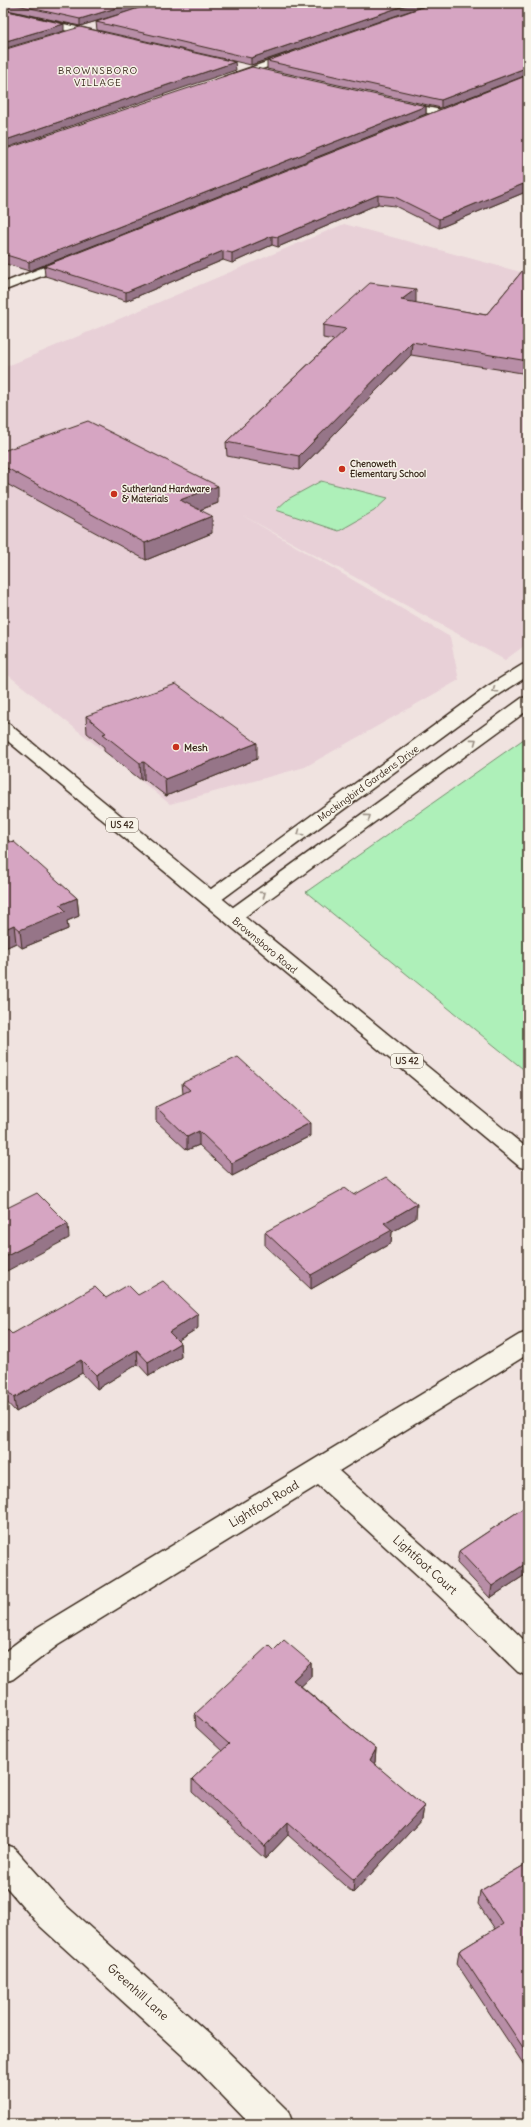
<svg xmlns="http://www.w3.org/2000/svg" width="531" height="2127" viewBox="0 0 531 2127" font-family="Delius,sans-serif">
	<rect width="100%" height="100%" fill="#f0e3e0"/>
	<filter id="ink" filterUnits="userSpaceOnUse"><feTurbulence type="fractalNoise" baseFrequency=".025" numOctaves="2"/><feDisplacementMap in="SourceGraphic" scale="8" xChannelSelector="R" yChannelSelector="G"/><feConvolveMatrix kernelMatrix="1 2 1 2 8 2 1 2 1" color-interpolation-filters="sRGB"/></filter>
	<g filter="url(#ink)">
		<!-- built -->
		<path fill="#e8d0d7" d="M344,224l184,50v369l-23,17 -263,-145 208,122 9,43 -154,87 -135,37 -167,-133v-303z"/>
		<!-- green -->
		<g fill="#aef0b9" stroke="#748d6c">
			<path d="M321,481l67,17 -14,13 -35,20 -63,-21 12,-11z"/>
			<path d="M528,736v337l-222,-181z"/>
		</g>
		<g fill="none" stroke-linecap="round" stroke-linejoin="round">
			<defs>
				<g id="street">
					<path d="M3,10l100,23 5,3 -5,3 -100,-23z"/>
					<path d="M295,52l5,3 -2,2 -69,23 -5,-3z"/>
					<path d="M397,101l44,9 5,3 -5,3 -47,-10v-4z"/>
					<path d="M72,256l6,4 -2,3 -73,28v-8z"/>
					<path d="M528,664v12l-28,18 -283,209 -7,2 -7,-2 -3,-4 3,-4 285,-209 34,-21z"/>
					<path d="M528,697v13l-289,211 -7,2 -7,-2 -3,-4 3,-4 297,-215z"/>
					<path d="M528,1332v22l-189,117 128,114 61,59v32l-10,-4 -71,-69 -129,-118 -260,160 -45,34 -10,4v-30l35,-26 481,-292z"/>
					<path d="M3,1844l11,4 50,56 154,138 70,69 5,13h-43l-56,-58 -154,-140 -37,-43z"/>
				</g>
				<path id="primary" d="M3,723l6,1 519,425v20l-8,-2 -517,-430z"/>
			</defs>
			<!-- street casing -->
			<use href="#street" stroke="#3b2a1e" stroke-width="3"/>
			<!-- primary casing -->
			<use href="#primary" stroke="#3b2a1e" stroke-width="3"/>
			<!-- street -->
			<use href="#street" fill="#f7f3e8" fill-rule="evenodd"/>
			<!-- primary -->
			<use href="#primary" fill="#f7f3e8" fill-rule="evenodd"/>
		</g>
		<!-- wall -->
		<g fill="#b88ea7" stroke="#3b2a1e">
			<path d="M3,3h430l-182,62 -154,-35 -1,-8 24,-8 -40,12 -77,-17z"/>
			<path d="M528,3v188l-89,37 -44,-22 -17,-2 -100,43 -6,-2 -40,18 -9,-3 -97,41 -81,-25 -1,-10 484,-191 -87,33 -174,-39v-8z"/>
			<path d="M426,106v8l-397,157 -26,-8v-113z"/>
			<path d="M528,264v110l-117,-19 -112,115 -72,-14 -1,-14 108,-102 -11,-2v-13l93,-23 -1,1 71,12z"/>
			<path d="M3,451l215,52 -18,7 12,23 -66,27 -143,-78z"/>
			<path d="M86,716l171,43 -91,37 -22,-17 -3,1 -37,-29v-4l-17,-14z"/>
			<path d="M3,836l74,62 2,18 -12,5 1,8 -46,19 -6,-5 -13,6z"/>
			<path d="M182,1083l128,53 -78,40 -33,-31 -12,5 -31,-29v-14l27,-13z"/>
			<path d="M354,1195l62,23 -24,14 -1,11 -80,46 -46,-43v-14z"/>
			<path d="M106,1298l92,30 -21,13 3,2 1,14 -32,19 -11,-12 -41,25 -15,-16 -66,39 -13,-14v-65l9,1z"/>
			<path d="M528,1505v68l-38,25 -33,-35 2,-12z"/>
			<path d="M274,1650l37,13v14l-10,9 75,63 -1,13 -1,2 50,42 -2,13 -69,74 -65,-58 -23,24 -73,-67v-13l30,-28 -26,-24 -1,-13z"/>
			<path d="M528,1863v208l-71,-107 2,-13 36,-22 -17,-25 2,-13z"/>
		</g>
		<!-- shaded-wall -->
		<g fill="#967488" stroke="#3b2a1e">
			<path d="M133,3h24l-77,23v-7z"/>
			<path d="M412,3h21l-182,62v-7z"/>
			<path d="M64,24v7l-61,18v-7z"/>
			<path d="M235,62l1,8 -233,79v-8z"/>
			<path d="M528,67l-1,8 -86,33v-8z"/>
			<path d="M426,106v8l-397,157v-9z"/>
			<path d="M528,182v9l-89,37v-9z"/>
			<path d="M378,195v9l-100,43v-10z"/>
			<path d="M272,236v9l-40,18v-10z"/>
			<path d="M223,251v9l-97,41v-9z"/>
			<path d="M416,289v13l-16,11 1,-13z"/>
			<path d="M412,342l-1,13 -112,115v-14z"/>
			<path d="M218,486v17l-37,14 -1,-17z"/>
			<path d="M212,516v17l-66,27 -1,-17z"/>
			<path d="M257,743v16l-91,37 -1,-17z"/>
			<path d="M144,762v17l-3,1 -1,-17z"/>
			<path d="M77,898l2,18 -12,5 1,8 -46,19 -2,-18 40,-25z"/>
			<path d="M14,925l2,18 -13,6v-19z"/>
			<path d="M310,1123v13l-78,40v-13z"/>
			<path d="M199,1131v14l-12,5v-13z"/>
			<path d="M417,1204l-1,14 -24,14 -1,11 -80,46v-14l73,-52z"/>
			<path d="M68,1224l1,14 -66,35v-15z"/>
			<path d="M198,1314v14l-29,18v-14z"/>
			<path d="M180,1343l1,14 -32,19 -1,-14z"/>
			<path d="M137,1350l1,14 -41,25 -1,-14z"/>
			<path d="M81,1360l1,13 -66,39 -2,-14z"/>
			<path d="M528,1562v11l-38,25 2,-12z"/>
			<path d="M311,1663v14l-18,17v-14z"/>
			<path d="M376,1749l-1,13 -6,12 1,-14z"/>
			<path d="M424,1806l-2,13 -69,74 1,-13z"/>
			<path d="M288,1822v13l-23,24v-13z"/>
		</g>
		<!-- building -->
		<g fill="#d6a5c2" stroke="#3b2a1e">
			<path d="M8,3h125l-53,16z"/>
			<path d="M154,3h258l-161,55 -155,-36z"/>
			<path d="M434,3h94v64l-87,33 -174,-39z"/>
			<path d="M3,10l61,14 -61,18z"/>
			<path d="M80,27l155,35 -232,79v-91z"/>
			<path d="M252,67l174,39 -397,156 -26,-8v-104z"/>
			<path d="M528,75v107l-89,37 -44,-22 -17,-2 -100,42 -6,-1 -40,17 -9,-2 -97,41 -82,-26z"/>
			<path d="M528,264v97l-116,-19 -113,114 -73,-14 120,-113 -23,-4 47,-42 46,6 -15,11 85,15z"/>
			<path d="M88,421l130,65 -38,14 32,16 -67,27 -142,-77v-15z"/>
			<path d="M176,684l81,59 -92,36 -21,-17 -4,1 -37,-29 3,-1 -20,-17z"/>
			<path d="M3,836l7,6 3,-1 64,57 -17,7 6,6 -46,19 -6,-5 -11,5z"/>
			<path d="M238,1057l72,66 -78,40 -33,-32 -12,6 -31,-30 34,-17 -8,-7z"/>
			<path d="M386,1177l31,27 -33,19 8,7 -81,45 -46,-43 80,-44 9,7z"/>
			<path d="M37,1193l31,31 -65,34v-48z"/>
			<path d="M163,1281l35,33 -29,18 11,11 -32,19 -11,-12 -41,25 -15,-15 -67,38 -11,-12v-53l5,-3 4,4 83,-47 11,11 22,-13 10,10z"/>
			<path d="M528,1505v57l-36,24 -33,-35z"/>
			<path d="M284,1640l27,23 -18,17 83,69 -6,11 54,46 -70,74 -66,-58 -23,24 -73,-67 37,-35 -34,-30 74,-69 5,5z"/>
			<path d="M528,1863v192l-69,-104 44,-27 -23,-33z"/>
		</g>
		<!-- one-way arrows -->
		<defs><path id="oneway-chevron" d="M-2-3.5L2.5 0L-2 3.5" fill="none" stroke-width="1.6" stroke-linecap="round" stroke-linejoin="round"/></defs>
		<g stroke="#998e83">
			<use href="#oneway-chevron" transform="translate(495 690) rotate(145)"/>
			<use href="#oneway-chevron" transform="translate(474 741) rotate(-36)"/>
			<use href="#oneway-chevron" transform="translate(368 817) rotate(-36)"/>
			<use href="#oneway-chevron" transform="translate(300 833) rotate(144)"/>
			<use href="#oneway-chevron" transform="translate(263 894) rotate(-36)"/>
		</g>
	</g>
	<!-- markers -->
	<g fill="#c8321e" stroke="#f7f3e8" stroke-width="1.5">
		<circle cx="342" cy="469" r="4"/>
		<circle cx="114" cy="494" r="4"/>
		<circle cx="176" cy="747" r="4"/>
	</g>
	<g text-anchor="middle" stroke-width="3" stroke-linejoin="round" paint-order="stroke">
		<!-- far-poi labels -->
		<g font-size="9" font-weight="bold" fill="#3b2a1e" stroke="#f7f3e8" text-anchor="start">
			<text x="350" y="467">Chenoweth<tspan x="350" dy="10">Elementary School</tspan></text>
			<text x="122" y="492">Sutherland Hardware<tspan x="122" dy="10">&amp; Materials</tspan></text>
		</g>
		<!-- shield labels -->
		<g fill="#f7f3e8" stroke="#73665b" stroke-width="1">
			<rect x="106" y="818" width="32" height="14" rx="3"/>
			<rect x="391" y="1054" width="32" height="14" rx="3"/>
		</g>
		<g font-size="9" font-weight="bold" fill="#3b2a1e">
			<text x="122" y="828">US 42</text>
			<text x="407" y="1064">US 42</text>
		</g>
		<!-- far-quarter labels -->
		<g font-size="10" letter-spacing="1" fill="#3b2a1e" stroke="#f7f3e8">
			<text x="98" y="74">BROWNSBORO<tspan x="98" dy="12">VILLAGE</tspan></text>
		</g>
		<!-- poi labels -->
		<g font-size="10" font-weight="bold" fill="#3b2a1e" stroke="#f7f3e8" text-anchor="start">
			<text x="184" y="751">Mesh</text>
		</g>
		<!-- street labels -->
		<g font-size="10" fill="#3b2a1e" stroke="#f7f3e8">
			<text transform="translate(368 783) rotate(-36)" y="4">Mockingbird Gardens Drive</text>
			<text transform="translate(265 945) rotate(40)" y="4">Brownsboro Road</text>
		</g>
		<!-- near-street labels -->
		<g font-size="12" fill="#3b2a1e" stroke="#f7f3e8">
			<text transform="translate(264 1504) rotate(-31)" y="4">Lightfoot Road</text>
			<text transform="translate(425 1565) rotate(42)" y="4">Lightfoot Court</text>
			<text transform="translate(138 1992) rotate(42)" y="4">Greenhill Lane</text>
		</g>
	</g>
	<!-- margin -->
	<rect width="531" height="2127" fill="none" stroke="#f7f3e8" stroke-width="16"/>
	<rect x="8" y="8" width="515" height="2111" fill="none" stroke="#3b2a1e" stroke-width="1.5" filter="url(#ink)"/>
</svg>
